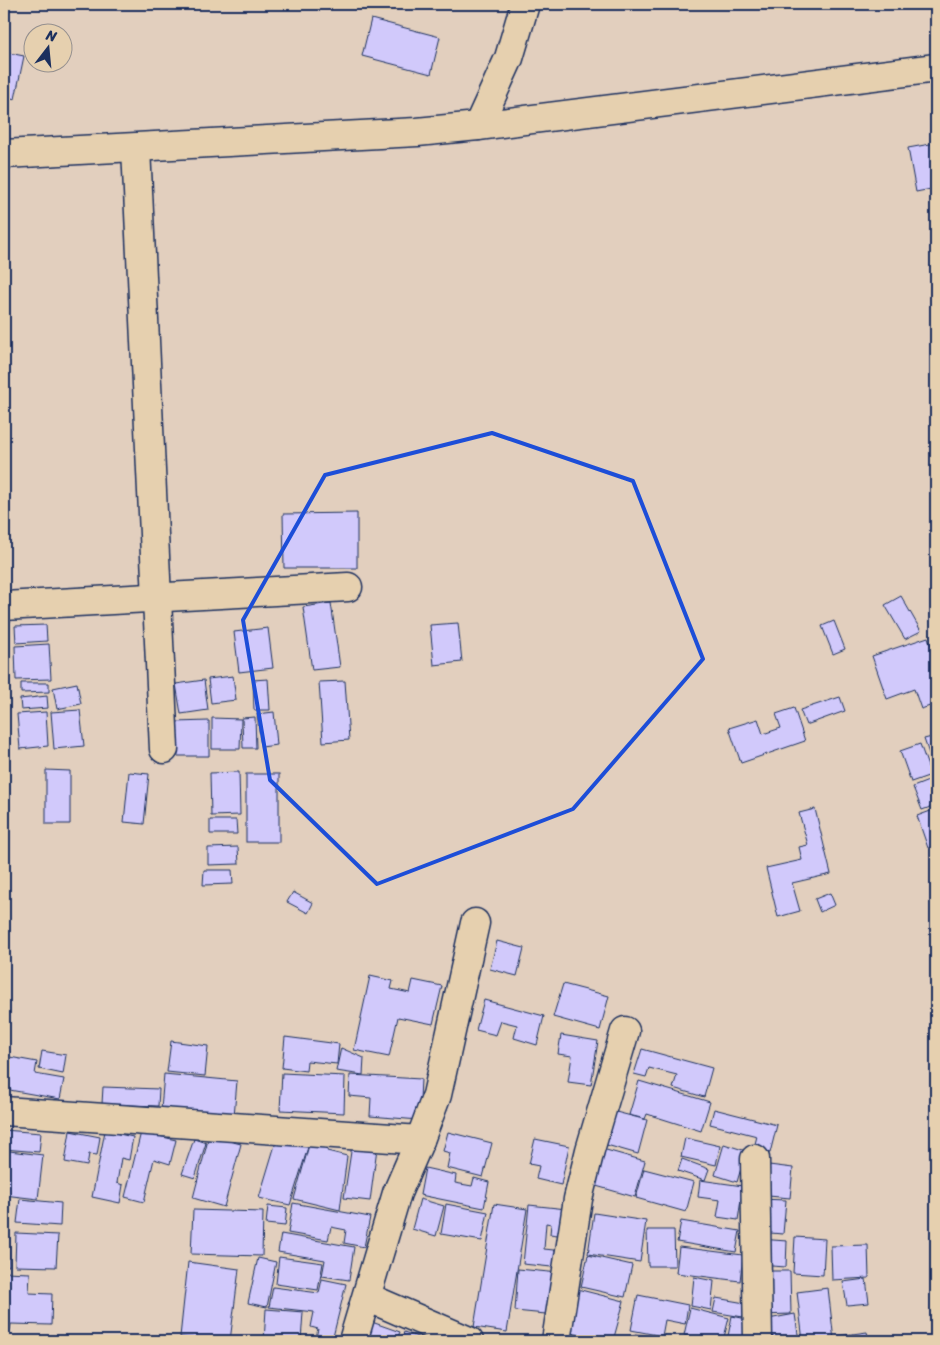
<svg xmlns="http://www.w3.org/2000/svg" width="940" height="1345" viewBox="0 0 940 1345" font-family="Sriracha,sans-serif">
	<rect width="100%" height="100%" fill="#e2cfbe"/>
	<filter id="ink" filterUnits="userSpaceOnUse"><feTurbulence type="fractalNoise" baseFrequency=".02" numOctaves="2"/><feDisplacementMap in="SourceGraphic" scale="10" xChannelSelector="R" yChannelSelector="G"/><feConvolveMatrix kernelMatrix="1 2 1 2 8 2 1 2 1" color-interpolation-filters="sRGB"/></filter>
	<g filter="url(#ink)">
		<!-- building -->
		<g fill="#d1c9fb" stroke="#1b2f5e">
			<path d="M371,19l69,18 -9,37 -69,-18z"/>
			<path d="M4,52l20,4 -9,43 -11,-3z"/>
			<path d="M936,143v45l-20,4 -8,-44z"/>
			<path d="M357,513v55h-73l-1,-54z"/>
			<path d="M901,596l20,35 -16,8 -20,-34z"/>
			<path d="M331,603l9,64 -28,3 -9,-63z"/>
			<path d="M834,621l11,28 -12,5 -11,-28z"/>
			<path d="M458,623l4,39 -28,3 -4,-40z"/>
			<path d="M46,625l1,16 -31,2 -1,-17z"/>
			<path d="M268,628l5,40 -34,4 -5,-40z"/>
			<path d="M928,637l8,24v43l-15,5 -7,-20 -27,10 -15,-43z"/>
			<path d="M49,644l2,35 -35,1 -1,-34z"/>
			<path d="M233,676l3,24 -25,3 -3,-24z"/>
			<path d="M268,679l2,31h-16l-1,-30z"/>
			<path d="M204,680l4,30 -27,4 -5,-30z"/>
			<path d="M345,681l4,59 -26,2 -4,-60z"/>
			<path d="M21,683h28v9l-28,1z"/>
			<path d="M77,683l4,21 -24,5 -4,-21z"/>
			<path d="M47,696l1,12 -27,2 -1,-11z"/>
			<path d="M840,697l5,14 -39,14 -6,-15z"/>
			<path d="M794,708l11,33 -64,22 -12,-35 29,-9 5,15 18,-6 -5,-14z"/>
			<path d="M80,710l4,36 -30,3 -3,-37z"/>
			<path d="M46,712l2,34 -28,3 -3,-35z"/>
			<path d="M274,712l3,33 -16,2 -4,-33z"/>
			<path d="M255,717l1,31h-13l-1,-30z"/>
			<path d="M212,718l29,1 -1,30h-28z"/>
			<path d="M209,721v35h-34v-34z"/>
			<path d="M936,736v38l-12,-35z"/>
			<path d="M920,744l11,31 -20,7 -11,-31z"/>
			<path d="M46,770l24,1v53h-24z"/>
			<path d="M129,772l20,2 -5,50 -20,-2z"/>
			<path d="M239,772l1,43 -29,1 -1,-43z"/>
			<rect x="246" y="774" width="33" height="68"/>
			<path d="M936,778v27l-14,5 -9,-23z"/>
			<path d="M815,809l16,65 -39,9 8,28 -22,6 -12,-49 36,-8 -3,-13 9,-2 -9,-32z"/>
			<path d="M936,809v36l-8,3 -11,-32z"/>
			<path d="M210,820h26l1,14h-27z"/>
			<path d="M238,847l1,17 -31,1v-17z"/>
			<path d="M204,870h28l1,14 -30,1z"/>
			<path d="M293,892l20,11 -5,10 -21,-11z"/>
			<path d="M830,893l5,12 -15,7 -5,-13z"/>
			<path d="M497,941l27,7 -7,28 -27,-7z"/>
			<path d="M370,976l23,5 -2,8 19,4 3,-13 29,6 -9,38 -35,-7 -9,40 -35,-7z"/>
			<path d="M563,984l46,12 -9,34 -47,-13z"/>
			<path d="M484,1000l60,16 -7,29 -23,-7 3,-13 -16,-4 -5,14 -20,-5z"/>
			<path d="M561,1035l37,6 -7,44 -23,-3 4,-26 -14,-2z"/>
			<path d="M285,1037l54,7 -2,20 -30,-3 -1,10 -24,-3z"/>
			<path d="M171,1041l37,5 -3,30 -38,-4z"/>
			<path d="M341,1048l23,10 -1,17 -27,-4z"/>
			<path d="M642,1049l70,19 -8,29 -31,-9 4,-13 -28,-7 -3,9 -12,-3z"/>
			<path d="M42,1051l24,4 -3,19 -24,-5z"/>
			<path d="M4,1056l33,6 -2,12 29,5 -4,20 -56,-10z"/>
			<path d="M282,1073l63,3 -1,37 -64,-3z"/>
			<path d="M164,1074l73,7 -3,35 -73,-7z"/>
			<path d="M350,1075l71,4 -2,41 -49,-4 1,-18 -22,-2z"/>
			<path d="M639,1081l71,21 -9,29 -54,-17 -2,5 -16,-4z"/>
			<path d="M103,1087l56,2 -1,17 -56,-2z"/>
			<path d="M714,1109l63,16 -7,28 -16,-5 3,-12 -47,-12z"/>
			<path d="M612,1111l35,9 -9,34 -35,-10z"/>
			<path d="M4,1130l37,3 -2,19 -35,-3z"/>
			<path d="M70,1131l30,6 -3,18 -8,-1 -2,12 -22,-4z"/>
			<path d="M105,1131l28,6 -4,23 -8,-2 -4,25 6,2 -3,18 -28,-6z"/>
			<path d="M141,1132l35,8 -6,24 -16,-5 -10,43 -19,-5z"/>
			<path d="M448,1132l44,11 -9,34 -36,-9 3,-15 -7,-2z"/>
			<path d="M278,1135l31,9 -19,61 -31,-7z"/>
			<path d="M209,1136l32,8 -17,63 -31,-9z"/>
			<path d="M311,1138l19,5 -3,8 20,5 -7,54 -46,-11z"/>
			<path d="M685,1138l35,8 -4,19 -35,-8z"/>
			<path d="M194,1139l12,4 -11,35 -13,-4z"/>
			<path d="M535,1139l34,7 -8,39 -25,-6 3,-13 -10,-2z"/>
			<path d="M724,1144l22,7 -9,31 -22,-7z"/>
			<path d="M352,1145l25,3 -7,53 -26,-3z"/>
			<path d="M599,1148l46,13 -10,36 -46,-13z"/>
			<path d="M9,1151l34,4 -5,44 -34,-4z"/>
			<path d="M4,1153h3l-3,27z"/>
			<path d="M682,1159l27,10 -4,11 -27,-9z"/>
			<path d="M761,1164l32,4 -3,30 -32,-3z"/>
			<path d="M425,1168l31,7 -1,8 17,3 2,-8 15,4 -5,26 -64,-13z"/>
			<path d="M644,1169l50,13 -8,30 -50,-14z"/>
			<path d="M700,1180l43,6 -5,34 -21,-3 3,-17 -22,-3z"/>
			<path d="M20,1199l41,4 -1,23 -43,-3z"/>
			<path d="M420,1199l24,7 -8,30 -24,-7z"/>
			<path d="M760,1199l26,1 -3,34 -25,-2z"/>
			<path d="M293,1203l77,14 -6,30 -20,-4 2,-13 -15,-3 -3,13 -40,-7z"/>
			<path d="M446,1204l42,8 -6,29 -41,-7z"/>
			<path d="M494,1204l33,5 -20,123 -33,-5z"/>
			<path d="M529,1205l38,4 -2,27 -15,-2 1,-10 -5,-1 -2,26 19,2 -2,17 -38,-4z"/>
			<path d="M268,1206l19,2 -2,18 -19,-2z"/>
			<path d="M193,1210l70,2 -1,44 -71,-2z"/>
			<path d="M594,1213l52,8 -6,41 -52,-8z"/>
			<path d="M681,1221l59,10 -4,21 -59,-10z"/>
			<path d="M4,1230h4l1,36h-5z"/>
			<path d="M647,1230h27l1,36h-27z"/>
			<path d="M16,1233l42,2 -2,32 -41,-1z"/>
			<path d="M281,1234l73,13 -5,33 -27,-4 3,-16 -47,-8z"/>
			<path d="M795,1237l30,2 -2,36 -30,-2z"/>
			<path d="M759,1239l28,2 -1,26 -28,-2z"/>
			<path d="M868,1245l1,33 -37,2 -1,-34z"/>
			<path d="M679,1247l64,8 -3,26 -64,-8z"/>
			<path d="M588,1255l44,10 -7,32 -44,-10z"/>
			<path d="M279,1257l44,6 -5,27 -42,-6z"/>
			<path d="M258,1258l18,4 -9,45 -19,-4z"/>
			<path d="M188,1262l51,7 -9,72 -50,-4z"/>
			<path d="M518,1269l41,4 -3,42 -41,-4z"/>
			<path d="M760,1271h30l1,43 -30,1z"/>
			<path d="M4,1272l26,1 -1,20 23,1 -1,31 -40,-1 -1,6 -6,-1z"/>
			<path d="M694,1277l20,4 -3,29 -20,-4z"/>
			<path d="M322,1279l24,5 -14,57h-17l3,-12 -7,-2 3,-15 -45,-5 4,-20 46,6z"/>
			<path d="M866,1279l3,24 -22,2 -4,-23z"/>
			<path d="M828,1288l6,53h-31l-6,-49z"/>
			<path d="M577,1289l47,12 -11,40h-7l-39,-9z"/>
			<path d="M638,1295l50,10 -3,19 -20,-4 -3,16 -31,-6z"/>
			<path d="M716,1298l29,5 -2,14 -30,-5z"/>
			<path d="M690,1308l39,10 -6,23h-13l-26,-6z"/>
			<path d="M266,1309l37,3 -2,29h-37z"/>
			<path d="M795,1314l4,27h-33l-3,-21z"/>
			<path d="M732,1316l15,3 -4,22h-16z"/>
			<path d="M369,1321l31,11 -4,9h-34z"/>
			<path d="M404,1332l24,9h-27z"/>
			<path d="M867,1332l2,9h-30l-1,-5z"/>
			<path d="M635,1334l39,7h-40z"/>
			<path d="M570,1336l18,5h-19z"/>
		</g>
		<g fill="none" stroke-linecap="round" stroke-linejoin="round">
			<defs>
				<g id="minor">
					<path d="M478,126l31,-68 16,-54"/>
					<path d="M136,148l28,601"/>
					<path d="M4,154l413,-22 61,-6 458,-58"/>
					<path d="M4,606l344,-19"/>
					<path d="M4,1111l416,29"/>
					<path d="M755,1159l3,182"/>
					<path d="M367,1297l102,44"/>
					<path d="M353,1341l44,-148 23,-53 17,-45 38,-172"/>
					<path d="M556,1341l22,-142 12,-49 35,-119"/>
				</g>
			</defs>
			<!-- minor casing -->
			<use href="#minor" stroke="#1b2f5e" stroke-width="31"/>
			<!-- minor -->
			<use href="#minor" stroke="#e6d0af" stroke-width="28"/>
		</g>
	</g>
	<!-- marked area -->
	<path fill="none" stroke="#1d4ed8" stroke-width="4" stroke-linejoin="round" d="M492,433l141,48 70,178 -130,150 -196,75 -107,-104 -27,-160 82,-145z"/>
	<!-- margin -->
	<rect width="940" height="1345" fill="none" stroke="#e6d0af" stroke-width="20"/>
	<rect x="10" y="10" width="920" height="1325" fill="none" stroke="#1b2f5e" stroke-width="2" filter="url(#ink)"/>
	<!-- north arrow -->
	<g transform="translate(48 48) rotate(16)"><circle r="24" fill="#e6d0af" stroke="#95908f"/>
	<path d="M0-4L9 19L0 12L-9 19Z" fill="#1b2f5e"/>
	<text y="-8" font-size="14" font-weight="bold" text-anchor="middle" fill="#1b2f5e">N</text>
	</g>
</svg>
